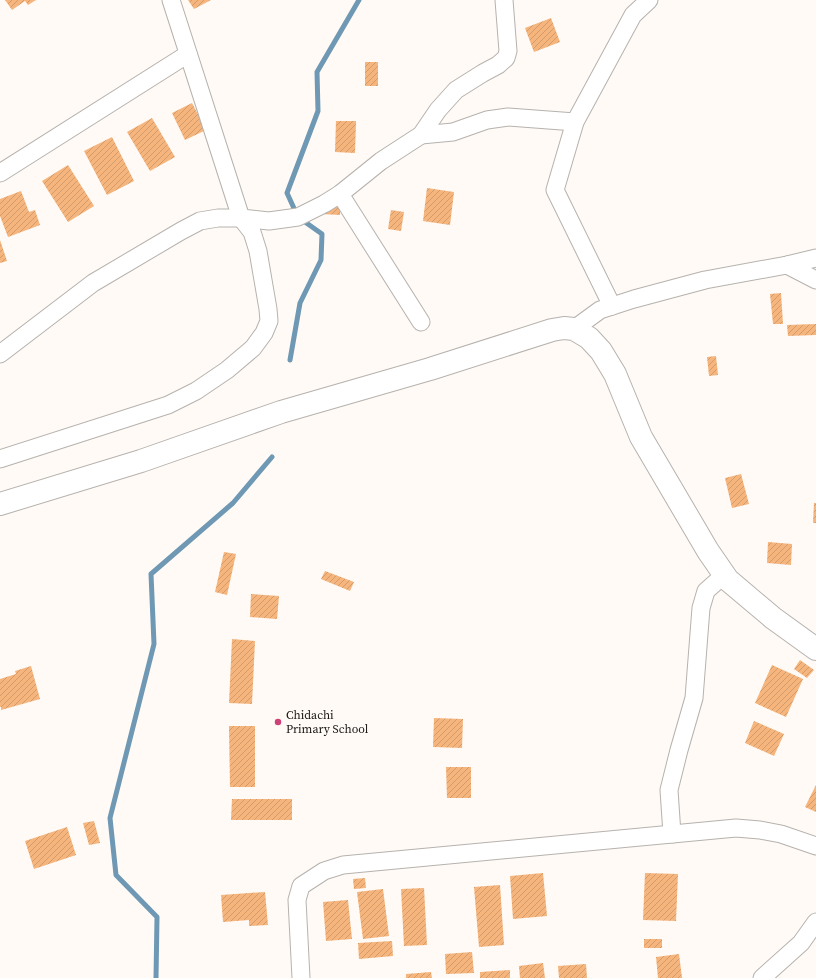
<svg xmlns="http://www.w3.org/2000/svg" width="816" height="978" viewBox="0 0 816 978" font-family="'Source Serif 4',serif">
	<defs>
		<pattern id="building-hatch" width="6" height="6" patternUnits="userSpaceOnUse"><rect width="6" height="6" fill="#f5b57d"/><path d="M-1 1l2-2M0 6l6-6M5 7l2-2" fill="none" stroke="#d19b6b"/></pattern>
	</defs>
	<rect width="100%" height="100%" fill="#fffaf5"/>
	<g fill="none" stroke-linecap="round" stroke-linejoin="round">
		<!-- stream -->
		<g stroke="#6e98b3" stroke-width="5">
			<path d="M290,360l10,-57 21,-43 1,-26 -24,-17 -11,-24 31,-82 -1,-39 42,-72"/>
			<path d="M156,978l1,-61 -41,-42 -6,-57 44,-174 -3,-70 82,-71 39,-46"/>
		</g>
	</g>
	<!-- building -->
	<g fill="url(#building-hatch)">
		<path d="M5,0h31l-8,5 -3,-4 -13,9z"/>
		<path d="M188,0h23l-17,9z"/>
		<path d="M551,18l9,24 -26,10 -9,-24z"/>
		<rect x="365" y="62" width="13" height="24"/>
		<path d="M192,103l14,27 -21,10 -13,-27z"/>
		<path d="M152,118l23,39 -25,14 -23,-39z"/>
		<path d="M336,121h20l-1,32 -20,-1z"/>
		<path d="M112,137l22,44 -27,14 -23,-44z"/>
		<path d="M68,165l26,41 -26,16 -26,-41z"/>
		<path d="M427,188l27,4 -4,33 -27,-4z"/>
		<path d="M21,191l8,21 6,-2 5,15 -32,12 -8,-21v-17z"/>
		<path d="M322,206l18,1v8l-18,-1z"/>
		<path d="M391,210l13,2 -3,19 -13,-2z"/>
		<path d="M0,240l7,21 -7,2z"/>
		<path d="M781,293l2,31h-10l-3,-30z"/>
		<path d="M816,324v11l-28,1 -1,-11z"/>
		<path d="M716,356l2,19 -9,1 -2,-19z"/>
		<path d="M741,474l8,30 -17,4 -7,-30z"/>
		<path d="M814,503h2v20h-3z"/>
		<path d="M768,542l24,2 -1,21 -24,-2z"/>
		<path d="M224,552l12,2 -9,41 -12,-3z"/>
		<path d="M325,571l29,11 -4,9 -29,-12z"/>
		<path d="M251,594l28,2 -2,23 -27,-2z"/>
		<path d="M232,639l23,2 -3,63 -23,-1z"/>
		<path d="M800,660l14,10 -7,8 -13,-9z"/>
		<path d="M772,665l31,14 -17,38 -31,-14z"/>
		<path d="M31,666l9,33 -39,11v-3h-1v-28l16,-5 -1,-3z"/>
		<path d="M434,718l29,1 -1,29 -29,-1z"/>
		<path d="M754,721l30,13 -10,22 -29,-13z"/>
		<path d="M229,726h26v61h-25z"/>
		<path d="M446,767h25v31h-24z"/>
		<path d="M816,785v27l-11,-5z"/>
		<path d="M232,799h60v21h-61z"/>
		<path d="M94,821l6,22 -11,2 -6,-22z"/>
		<path d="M67,827l9,28 -42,14 -9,-28z"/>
		<path d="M543,873l4,43 -34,3 -3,-43z"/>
		<path d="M645,873l33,1 -2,47 -33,-1z"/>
		<path d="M365,878l1,10 -12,1 -1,-10z"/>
		<path d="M500,885l4,60 -25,2 -5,-60z"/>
		<path d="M424,888l3,57 -23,1 -3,-57z"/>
		<path d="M383,889l6,47 -26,3 -6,-47z"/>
		<path d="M265,892l3,33 -19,1v-6l-26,2 -2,-27z"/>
		<path d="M348,900l4,39 -26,2 -3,-39z"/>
		<rect x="644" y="939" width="18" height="9"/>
		<path d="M392,941l1,15 -34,3 -1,-16z"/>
		<path d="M472,952l2,21 -28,1 -1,-20z"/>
		<path d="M679,954l3,24h-24l-2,-21z"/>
		<path d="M543,963l2,15h-25l-1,-12z"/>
		<path d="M586,964l1,14h-28l-1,-12z"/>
		<path d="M510,970v8h-30v-6z"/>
		<path d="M431,972l1,6h-26v-4z"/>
	</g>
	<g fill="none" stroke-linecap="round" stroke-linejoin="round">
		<defs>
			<g id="street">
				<path d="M421,135l32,-3 34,-12 21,-3 67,5"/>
				<path d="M0,173l188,-119"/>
				<path d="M340,194l81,128"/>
				<path d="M787,265l29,15"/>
				<path d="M612,306l-57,-116 20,-68 58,-107 16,-15"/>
				<path d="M574,329l26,-19 34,-11 71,-19 82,-15 29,-7"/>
				<path d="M0,354l93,-71 88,-52 19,-10 18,-3h23l28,3 29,-4 26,-13 16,-10 41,-33 40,-26 17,-25 18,-20 27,-17 15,-8 8,-7 2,-7 -4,-51"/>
				<path d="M0,459l168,-54 28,-14 31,-21 26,-22 11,-15 5,-12 -1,-12 -10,-58 -6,-19 -11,-14 -70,-218"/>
				<path d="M672,834l-3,-44 10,-40 15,-52 7,-90 5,-17 18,-16"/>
				<path d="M301,978l-4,-78 4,-14 23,-15 19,-6 393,-37 24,2 21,4 35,12"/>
				<path d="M762,978l39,-35 15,-21"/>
			</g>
			<path id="secondary" d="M0,504l141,-43 140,-49 149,-43 122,-39 12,-2 10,1 15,9 12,13 14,23 26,63 67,114 20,29 45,38 43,31"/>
		</defs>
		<!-- street casing -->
		<use href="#street" stroke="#b6b2ae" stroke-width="19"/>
		<!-- secondary casing -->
		<use href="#secondary" stroke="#b6b2ae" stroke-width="24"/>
		<!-- street -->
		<use href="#street" stroke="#fff" stroke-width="17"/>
		<!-- secondary -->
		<use href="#secondary" stroke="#fff" stroke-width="22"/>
	</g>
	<!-- markers -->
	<circle fill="#cd4276" stroke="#fffaf5" stroke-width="1.5" cx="278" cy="722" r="4"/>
	<g text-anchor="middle" stroke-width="3" stroke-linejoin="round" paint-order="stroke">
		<!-- poi labels -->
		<g font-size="12" fill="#171514" stroke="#fffaf5" text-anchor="start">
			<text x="286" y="719">Chidachi<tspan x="286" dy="14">Primary School</tspan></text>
		</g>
	</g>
</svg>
